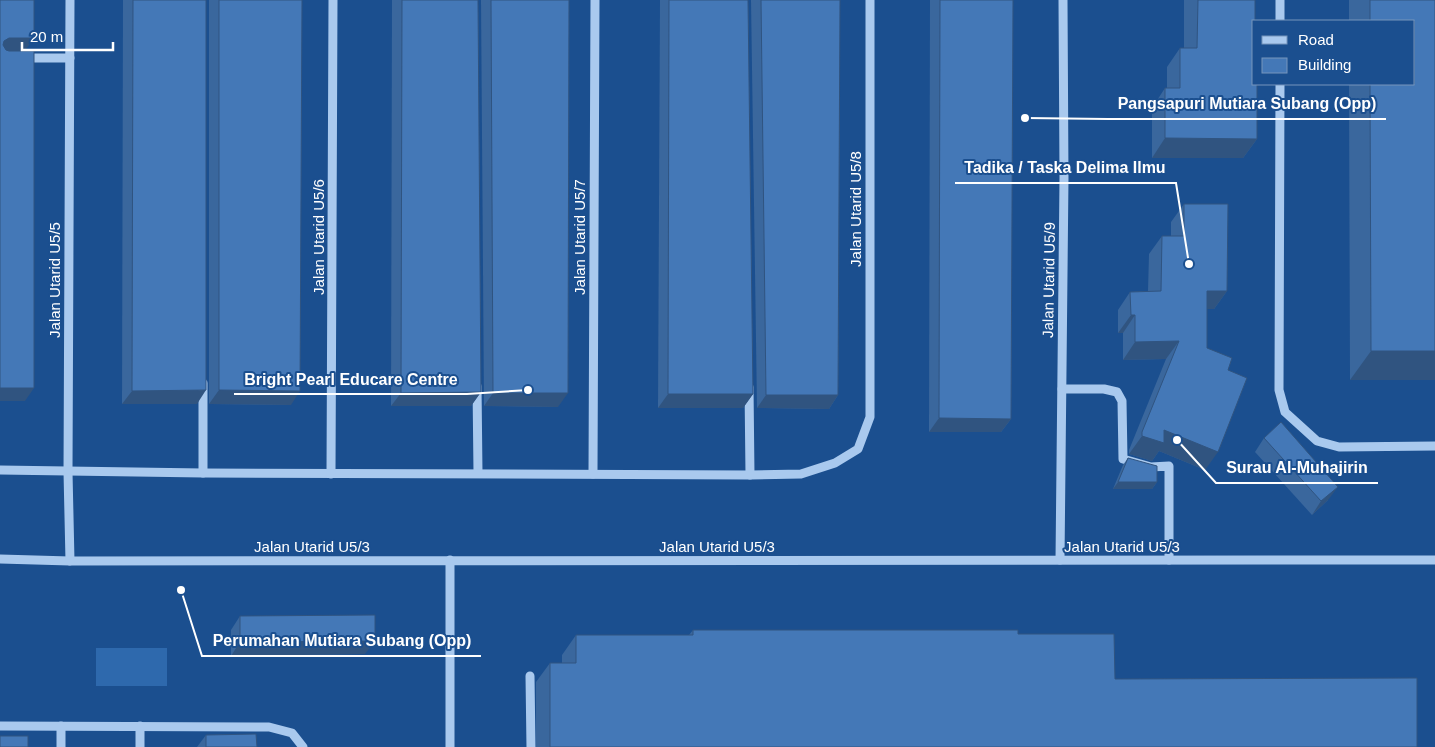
<svg xmlns="http://www.w3.org/2000/svg" width="1435" height="747" viewBox="0 0 1435 747" font-family="Arial,sans-serif">
	<rect width="100%" height="100%" fill="#1b4f8f"/>
	<!-- green -->
	<rect fill="#2e69ad" x="96" y="648" width="71" height="38"/>
	<g fill="none" stroke-linecap="round" stroke-linejoin="round">
		<!-- minor -->
		<g stroke="#a9c9ee" stroke-width="9">
			<path d="M1280,21v-21"/>
			<path d="M0,58h70"/>
			<path d="M1280,84l-1,306 6,22 32,29 22,6 96,-1"/>
			<path d="M203,383v90"/>
			<path d="M477,386l1,87"/>
			<path d="M749,387l1,88"/>
			<path d="M1062,389h42l13,3 5,9 1,58 28,8 18,-1v94"/>
			<path d="M0,470l203,3 547,2 51,-1 34,-11 23,-14 12,-32v-417"/>
			<path d="M331,474l2,-474"/>
			<path d="M593,474l2,-474"/>
			<path d="M0,559l70,2 1365,-1"/>
			<path d="M450,560v187"/>
			<path d="M1060,560l4,-382 -1,-178"/>
			<path d="M70,561l-2,-89 2,-472"/>
			<path d="M530,676l1,71"/>
			<path d="M0,726l269,1 23,6 11,14"/>
			<path d="M61,726v21"/>
			<path d="M140,747v-21"/>
		</g>
	</g>
	<!-- wall -->
	<g fill="#3a679d">
		<path d="M123,0h83l-9,404h-75z"/>
		<path d="M209,0h93l-11,405 -82,-1z"/>
		<path d="M392,0h86l3,392 -10,14h-80z"/>
		<path d="M481,0h88l-11,407 -74,-1z"/>
		<path d="M660,0h88l5,394 -10,14h-85z"/>
		<path d="M751,0h89l-2,395 -9,14 -72,-1z"/>
		<path d="M930,0h83l-2,419 -10,13h-72z"/>
		<path d="M1184,0h71l-1,21 3,118 -14,19h-91v-50l13,-20h2v-21l13,-19h4z"/>
		<path d="M1349,0h86v380h-85l-1,-296h65v-63h-65z"/>
		<path d="M1184,204l43,87 -13,18h-7v39l21,22 -23,100 -46,-19 -7,10 -23,-7v-4l37,-91 -43,1v-27h-5v-23l12,-18 18,-1 1,-37 13,-18h9v-14z"/>
		<path d="M1264,438l64,62 -16,15 -57,-63z"/>
		<path d="M1128,458l29,24 -5,7h-39l10,-24z"/>
		<path d="M240,616l125,38 -134,2v-26z"/>
		<path d="M693,630l325,4 97,45 302,68h-881v-65l14,-19h12v-8l14,-20h113z"/>
		<path d="M206,735l51,12h-60z"/>
	</g>
	<!-- shaded-wall -->
	<g fill="#305480">
		<path d="M9,38h25l-10,14h-24l4,-11z"/>
		<path d="M1165,138l92,1 -14,19h-91z"/>
		<path d="M1207,291h20l-13,18h-20z"/>
		<path d="M1131,315h4l-12,18h-5z"/>
		<path d="M1179,341l-13,18 -43,1 12,-18z"/>
		<path d="M1371,351h64v29h-85z"/>
		<path d="M0,388h34l-9,13h-25z"/>
		<path d="M206,390l-9,14h-75l10,-13z"/>
		<path d="M219,390l81,1 -9,14 -82,-1z"/>
		<path d="M481,392l-10,14h-80l10,-13z"/>
		<path d="M493,393h75l-10,14 -74,-1z"/>
		<path d="M668,394h85l-10,14h-85z"/>
		<path d="M766,395h72l-9,14 -72,-1z"/>
		<path d="M939,418l72,1 -10,13h-72z"/>
		<path d="M1164,430l54,22 -13,18 -46,-19 -7,10 -23,-7 13,-18z"/>
		<path d="M1118,482h39l-5,7h-39z"/>
		<path d="M1338,487l-10,13 -16,15 9,-14z"/>
		<path d="M375,641l-10,13 -134,2 9,-14z"/>
	</g>
	<!-- building -->
	<g fill="#4478b7" stroke="#305480">
		<path d="M0,0h34v38h-25l-5,3 -1,4 3,5 3,1h25v337h-34z"/>
		<path d="M133,0h73v390l-74,1z"/>
		<path d="M219,0h83l-2,391 -81,-1z"/>
		<path d="M402,0h76l3,392 -80,1z"/>
		<path d="M491,0h78l-1,393h-75z"/>
		<path d="M669,0h79l5,394h-85z"/>
		<path d="M761,0h79l-2,395h-72z"/>
		<path d="M940,0h73l-2,419 -72,-1z"/>
		<path d="M1198,0h57v21h-1v63h3v55l-92,-1v-50h15v-40h17z"/>
		<path d="M1370,0h65v351h-64l-1,-267h44v-63h-44z"/>
		<path d="M1184,204h44l-1,87h-20v57l25,10 -4,12 19,8 -29,74 -54,-22v13l-22,-7v-4l37,-91 -44,1v-27h-4l-1,-23 31,-1 1,-55h22z"/>
		<path d="M1281,422l57,65 -17,14 -57,-63z"/>
		<path d="M1128,458l29,8v16h-39z"/>
		<path d="M375,615v26l-135,1v-26z"/>
		<path d="M693,630h325v4h96l1,45 302,-1v69h-867v-84h26v-28h117z"/>
		<path d="M256,734l1,13h-51v-12z"/>
		<rect x="0" y="736" width="28" height="11"/>
	</g>
	<g text-anchor="middle" stroke-width="4" stroke-linejoin="round" paint-order="stroke">
		<!-- street labels -->
		<g font-size="15" fill="#fff" stroke="#1b4f8f">
			<text transform="translate(856 209) rotate(-90)" y="5">Jalan Utarid U5/8</text>
			<text transform="translate(319 237) rotate(-90)" y="5">Jalan Utarid U5/6</text>
			<text transform="translate(580 237) rotate(-90)" y="5">Jalan Utarid U5/7</text>
			<text transform="translate(55 280) rotate(-90)" y="5">Jalan Utarid U5/5</text>
			<text transform="translate(1049 280) rotate(-89)" y="5">Jalan Utarid U5/9</text>
			<text x="312" y="552">Jalan Utarid U5/3</text>
			<text x="717" y="552">Jalan Utarid U5/3</text>
			<text x="1122" y="552">Jalan Utarid U5/3</text>
		</g>
	</g>
	<!-- callouts -->
	<path fill="none" stroke="#fff" stroke-width="2" d="M1025 118L1108 119H1386M1189 264L1176 183H955M528 390L467 394H234M1177 440L1216 483H1378M181 590L202 656H481"/>
	<g fill="#fff" stroke="#1b4f8f" stroke-width="2">
		<circle cx="1025" cy="118" r="5"/>
		<circle cx="1189" cy="264" r="5"/>
		<circle cx="528" cy="390" r="5"/>
		<circle cx="1177" cy="440" r="5"/>
		<circle cx="181" cy="590" r="5"/>
	</g>
	<g font-size="16" text-anchor="middle" font-weight="bold" fill="#fff" stroke="#1b4f8f" stroke-width="4" stroke-linejoin="round" paint-order="stroke">
		<text x="1247" y="109">Pangsapuri Mutiara Subang (Opp)</text>
		<text x="1065" y="173">Tadika / Taska Delima Ilmu</text>
		<text x="351" y="385">Bright Pearl Educare Centre</text>
		<text x="1297" y="473">Surau Al-Muhajirin</text>
		<text x="342" y="646">Perumahan Mutiara Subang (Opp)</text>
	</g>
	<!-- legend -->
	<rect x="1252" y="20" width="162" height="65" fill="#1b4f8f" stroke="#7695bc"/>
	<rect x="1262" y="36" width="25" height="8" fill="#a9c9ee" stroke="#7695bc"/>
	<text x="1298" y="45" font-size="15" fill="#ffffff">Road</text>
	<rect x="1262" y="58" width="25" height="15" fill="#4478b7" stroke="#7695bc"/>
	<text x="1298" y="70" font-size="15" fill="#ffffff">Building</text>
	<!-- scale -->
	<path d="M22 42v8h91v-8" fill="none" stroke="#ffffff" stroke-width="2.5"/>
	<text x="30" y="42" font-size="15" fill="#ffffff" stroke="#1b4f8f" stroke-width="4" paint-order="stroke">20 m</text>
</svg>
